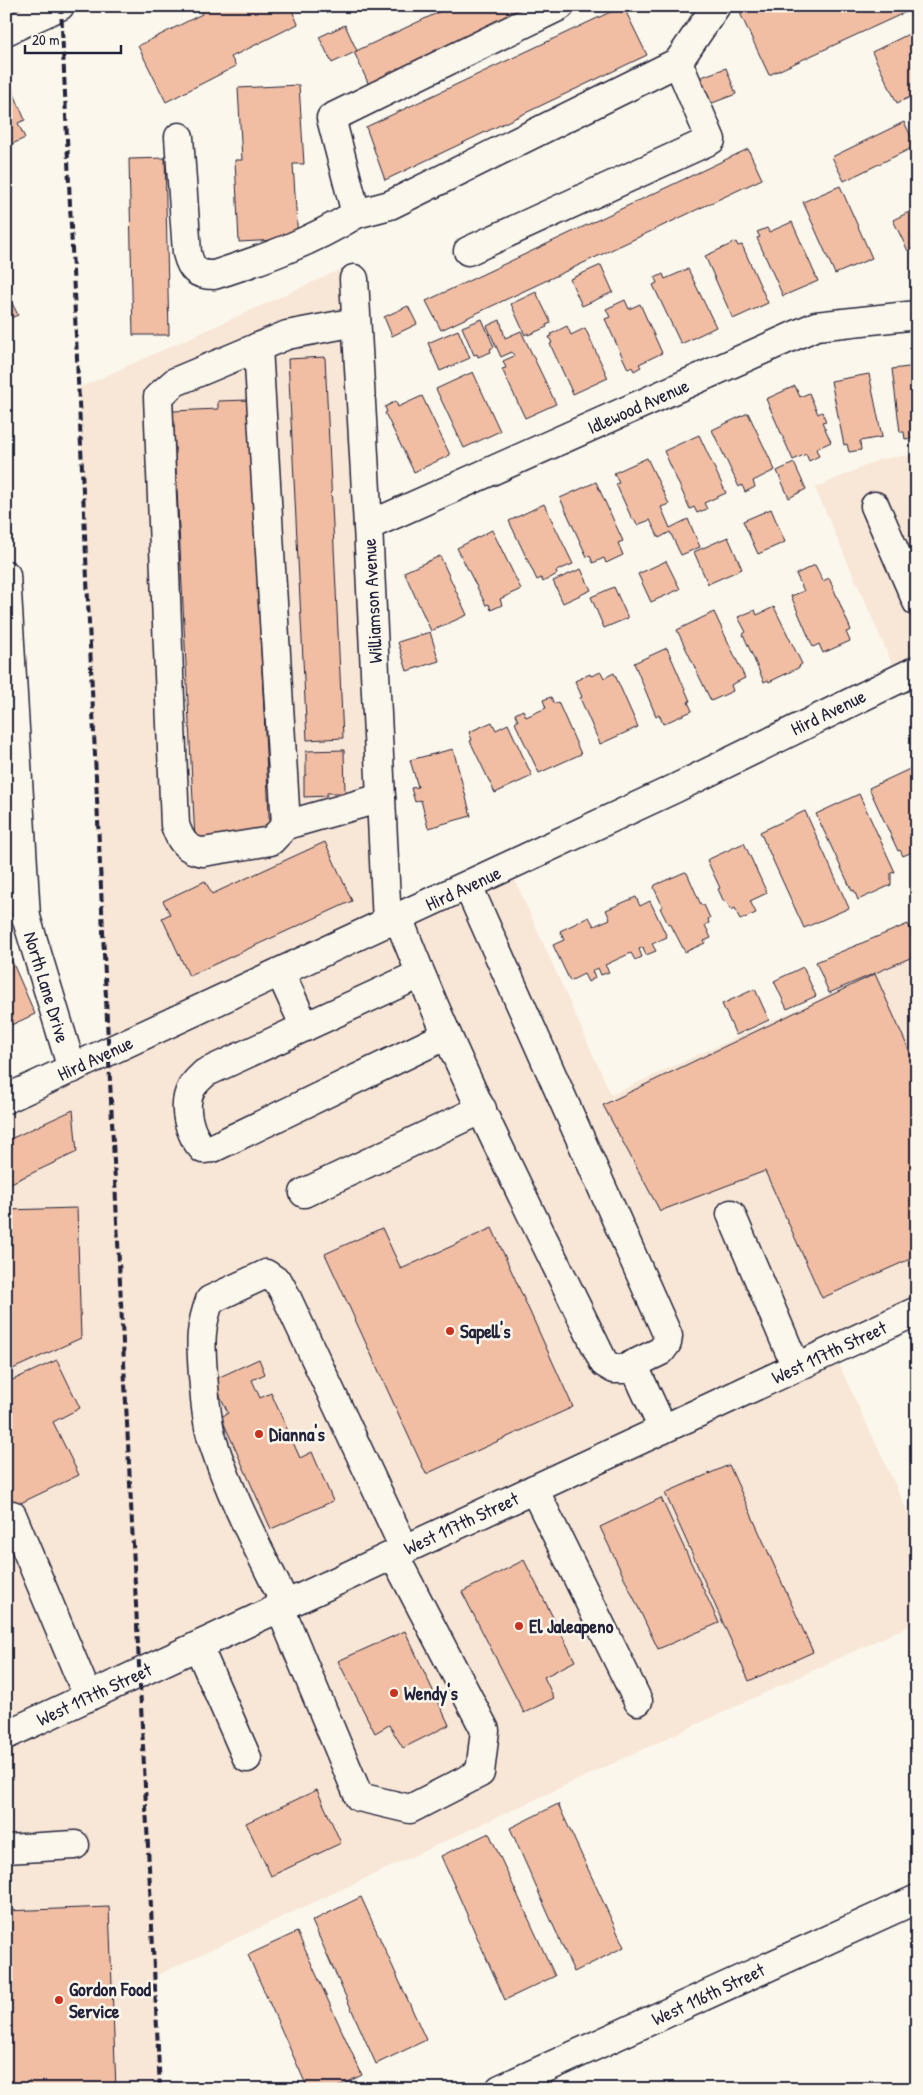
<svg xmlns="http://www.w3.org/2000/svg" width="923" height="2095" viewBox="0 0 923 2095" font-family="'Patrick Hand',sans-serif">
	<rect width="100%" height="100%" fill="#fbf7ec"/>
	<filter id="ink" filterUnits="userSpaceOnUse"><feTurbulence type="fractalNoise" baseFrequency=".02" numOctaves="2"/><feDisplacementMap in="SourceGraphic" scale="10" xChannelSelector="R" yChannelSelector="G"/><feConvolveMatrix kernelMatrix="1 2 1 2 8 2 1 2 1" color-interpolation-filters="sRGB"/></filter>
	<g filter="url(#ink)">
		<!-- built -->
		<g fill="#f8e6d6">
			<path d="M353,264l34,658 122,-55 102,228 306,-141v356l-85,40 85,182v90l-762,354 5,113h-154v-990l102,-48 -29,-663z"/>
			<path d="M917,454v216l-19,7 -83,-189 66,-29z"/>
		</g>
		<!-- building -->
		<g fill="#f2bea3" stroke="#22223b">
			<path d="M203,6h87l8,18 -67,33 5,9 -70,36 -28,-56 64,-32 -3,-6z"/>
			<path d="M452,6h87l-170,79 -15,-33z"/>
			<path d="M623,6l24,49 -262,125 -19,-53z"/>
			<path d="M754,6h163v1l-148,68 -29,-62z"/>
			<path d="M345,25l12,26 -25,12 -13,-26z"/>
			<path d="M917,30v64l-20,9 -25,-51z"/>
			<path d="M726,68l10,26 -29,11 -11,-26z"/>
			<path d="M8,79l17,41 -7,3 7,15 -19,9v-67z"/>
			<path d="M299,85l5,79h-11l5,75 -59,3 -4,-82h7l-4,-72z"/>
			<path d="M904,122l12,24 -72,35 -12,-24z"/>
			<path d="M748,149l14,30 -321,151 -15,-29z"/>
			<path d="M165,158l4,177h-36l-4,-176z"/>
			<path d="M840,186l32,72 -37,16 -32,-72z"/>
			<path d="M917,208v38l-9,5 -15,-31z"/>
			<path d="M792,222l26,59 -35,15 -26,-58 3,-1 -3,-5 10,-4 2,4z"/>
			<path d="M736,242l2,4 4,-1 26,58 -35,16 -28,-63z"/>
			<path d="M601,265l12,27 -31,14 -12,-27z"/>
			<path d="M688,269l28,58 -35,17 -28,-59 4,-2 -2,-5 8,-4 2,5z"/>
			<path d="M6,291l12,24 -12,5z"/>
			<path d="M536,292l15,31 -5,2 1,2 -19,8v-2l-3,2 -14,-31z"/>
			<path d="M625,300l4,9 11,-5 22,49 -23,11 2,3 -7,4 -2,-4 -4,2 -23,-50 5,-2 -4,-8z"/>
			<path d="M408,306l9,18 -25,12 -8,-19z"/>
			<path d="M482,319l12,28 -4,2 1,3 -13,5 -1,-3 -3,1 -12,-28z"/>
			<path d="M500,320l5,18 16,-7 35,73 -31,14 -23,-49 4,-1 -3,-7 11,-5 -2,-4 -11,5 -14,-31z"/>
			<path d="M567,326l4,9 14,-7 23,50 -35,16 -23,-50 2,-1 -3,-6 3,-1 -1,-2z"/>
			<path d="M458,330l12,28 -30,13 -12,-28z"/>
			<path d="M325,357l18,381 -36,2 -19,-381z"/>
			<path d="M917,366v65h-3l-1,7 -8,1 -1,-7h-4l-8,-63z"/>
			<path d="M473,372l27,59 -36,17 -28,-59z"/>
			<path d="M869,374l13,63 -22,4 1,9 -12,2 -2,-8 -3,1 -13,-64z"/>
			<path d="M795,386l5,11 9,-4 9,21 4,-2 4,9 -4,1 9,20 -15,7 3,7 -10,5 -3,-7 -13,6 -27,-61z"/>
			<path d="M422,396l28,59 -36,17 -29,-59 2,-1 -2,-5 11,-6 2,6z"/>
			<path d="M249,400l21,436 -75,3 -22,-428 45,-2v-8z"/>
			<path d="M748,413l27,57 -22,11 2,6 -10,5 -3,-7 -3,2 -27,-57z"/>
			<path d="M699,435l27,58 -22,10 3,6 -10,4 -3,-6 -4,2 -26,-58z"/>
			<path d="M647,458l22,46 -8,3 9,21 18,-9 12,28 -19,8 -11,-23 -11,6 -9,-18 -13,5 -3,-6h-2l-16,-35 3,-1 -5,-10z"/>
			<path d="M794,463l12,26 -17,9 -12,-27z"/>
			<path d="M596,482l27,59 -5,2 5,12 -17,8 -2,-5 -11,5 -3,-7 -3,1 -27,-59z"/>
			<path d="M544,504l29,60 -17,7 1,3 -14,8 -2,-4 -4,2 -28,-59z"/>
			<path d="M771,509l14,33 -27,12 -15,-33z"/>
			<path d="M492,530l29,59 -21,10 2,6 -11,5 -2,-6 -3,1 -29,-57z"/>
			<path d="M728,537l14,32 -34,15 -14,-32z"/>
			<path d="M440,556l27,59 -36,16 -27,-59z"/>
			<path d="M666,561l14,28 -29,13 -13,-28z"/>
			<path d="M815,565l8,16 6,-3 22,52 -5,2 4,9 -27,12 -4,-9 -6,3 -22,-51 13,-5 -8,-17z"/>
			<path d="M581,569l10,21 -28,13 -10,-22z"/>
			<path d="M614,587l14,31 -24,10 -13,-31z"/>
			<path d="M774,607l28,57 -3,2 1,1 -31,15 -1,-2 -4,2 -21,-48 3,-2 -8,-15 17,-7 2,5z"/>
			<path d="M714,612l31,66 -14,7 2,6 -22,10 -34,-71z"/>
			<path d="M430,632l9,29 -32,10 -9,-29z"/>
			<path d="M667,648l23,53 -2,1 4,9 -29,13 -4,-10 -3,2 -22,-53z"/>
			<path d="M601,672l3,6 10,-5 24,54 -38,17 -20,-46 2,-1 -7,-16 15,-7 1,2z"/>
			<path d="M551,697l3,7 4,-2 23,52 -42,19 -24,-50 3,-2 -3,-7 8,-4 3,7 20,-9 -3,-8z"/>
			<path d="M492,722l4,8 12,-6 24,52 -37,17 -25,-52 2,-1 -3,-8z"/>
			<path d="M453,749l18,67 -43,12 -7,-28 -6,2 -4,-14 7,-1 -8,-27z"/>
			<path d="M344,750l1,43h-18v3l-23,1v-21l2,-1v-24z"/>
			<path d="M914,767l3,7v72l-2,-3 -5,2 2,7 -9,4 -3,-6 -2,1 -29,-63z"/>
			<path d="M859,794l36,78 -4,1v12l-33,15 -4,-10 -2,1 -36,-77z"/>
			<path d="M805,811l44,97 -45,20 -44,-96z"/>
			<path d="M325,842l27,59 -163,75 -27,-58 8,-4 -7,-13 42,-20 7,13z"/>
			<path d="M744,843l23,50 -17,8 6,12 -16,7 -5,-12 -4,2 -5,-9 -2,1 -6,-13 2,-1 -13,-28z"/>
			<path d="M685,872l2,1 14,32h3l6,13 -2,1 1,4 -4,2 6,13 -7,3 1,2 -20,9 -15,-29 -2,1 -8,-16 3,-1 -9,-19 1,-3z"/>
			<path d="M636,897l4,9 10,-5 17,36 -15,7 4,7 -10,4 -3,-8 -4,2 3,8 -7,3 -4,-7 -26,12 4,7 -8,3 -3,-7 -6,3 3,7 -7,4 -4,-8 -14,7 -17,-36 11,-5 -4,-9 29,-14 5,9 16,-7 -4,-9z"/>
			<path d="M908,924l9,20v11l-88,38 -13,-31z"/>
			<path d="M11,959l24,55 -28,13 3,8 -4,1v-75z"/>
			<path d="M803,967l13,29 -29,13 -13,-28z"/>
			<path d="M875,974l42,94v188l-95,42 -57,-127 -105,40 -57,-106z"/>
			<path d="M755,989l14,31 -33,15 -14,-31z"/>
			<path d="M73,1110l4,42 -66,31 -5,-11v-31z"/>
			<path d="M77,1208l4,130 -75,34 2,-40 -2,-122z"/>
			<path d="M382,1228l19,41 91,-41 81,179 -147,67 -101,-220z"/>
			<path d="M259,1359l6,15 -13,6 8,18 11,-5 29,65 12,-6 21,49 -62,28 -50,-112 7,-4 -15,-33z"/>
			<path d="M57,1360l23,48 -27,14 26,53 -73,35v-127z"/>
			<path d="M729,1465l84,187 -64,29 -84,-188z"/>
			<path d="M661,1498l58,125 -61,26 -58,-122z"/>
			<path d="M524,1560l51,101 -31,16 10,21 -30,15 -62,-121z"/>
			<path d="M405,1631l44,94 -46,23 -14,-23 -14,8 -37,-72z"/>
			<path d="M317,1790l24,53 -70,33 -25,-53z"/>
			<path d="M558,1804l66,143 -50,25 -64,-144z"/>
			<path d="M489,1833l66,143 -50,24 -64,-144z"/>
			<path d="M361,1897l65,143 -50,24 -64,-143z"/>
			<path d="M109,1907l7,182h-110v-178z"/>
			<path d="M297,1932l65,143 -28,14h-26l-60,-134z"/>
		</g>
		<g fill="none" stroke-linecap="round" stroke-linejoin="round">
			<defs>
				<g id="minor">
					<path d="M560,6l-229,112 25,96 34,-9 288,-143 38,-56"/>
					<path d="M6,31l54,-25"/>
					<path d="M179,137l8,116c4,16 9,22 27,22 50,-16 97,-33 142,-61"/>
					<path d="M468,251l243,-111 -33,-78"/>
					<path d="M354,279l14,247 19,397"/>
					<path d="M356,322l-69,13 -112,47 -17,15 17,428c5,15 11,25 28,27l68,-11 15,-16 95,-27"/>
					<path d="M258,347l28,478"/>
					<path d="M875,506l42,96"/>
					<path d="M368,526l448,-200 101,-11"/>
					<path d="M6,575l20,342 46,152"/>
					<path d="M398,917c59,153 135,299 206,446l10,6h10l37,-18 6,-8 1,-7 -200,-450"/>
					<path d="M280,972l25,55"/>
					<path d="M420,974l-215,99c-4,4 -10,9 -13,14 -11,19 -3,47 11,62l10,-1 234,-113"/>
					<path d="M6,1099l668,-310 243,-119"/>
					<path d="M304,1193l178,-84"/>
					<path d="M731,1214l65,153"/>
					<path d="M633,1364l30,65"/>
					<path d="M534,1489l104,212"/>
					<path d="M12,1515l76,182"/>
					<path d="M286,1605c-26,-53 -55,-107 -73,-163 -7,-21 -8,-45 -10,-67 -2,-31 -4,-45 7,-75l56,-26 13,9 6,11 120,256"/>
					<path d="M280,1608l79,189 51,12 70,-36 5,-43 -91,-175"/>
					<path d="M198,1646l49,112"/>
					<path d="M6,1849l69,-4"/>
					<path d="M500,2089l417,-190"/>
				</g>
				<path id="major" d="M6,1735l911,-424"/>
			</defs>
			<!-- minor casing -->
			<use href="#minor" stroke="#22223b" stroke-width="31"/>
			<!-- major casing -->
			<use href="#major" stroke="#22223b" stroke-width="31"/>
			<!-- minor -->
			<use href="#minor" stroke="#fbf7ec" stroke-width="28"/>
			<!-- major -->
			<use href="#major" stroke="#fbf7ec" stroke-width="28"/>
			<!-- rail -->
			<path stroke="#22223b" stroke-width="4" stroke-dasharray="8 4" stroke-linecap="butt" d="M61,6l46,1014 53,1069"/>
		</g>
	</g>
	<!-- markers -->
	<g fill="#c8321e" stroke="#fbf7ec" stroke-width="2">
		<circle cx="450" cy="1331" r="5"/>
		<circle cx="259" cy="1434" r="5"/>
		<circle cx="519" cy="1626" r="5"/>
		<circle cx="394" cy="1693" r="5"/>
		<circle cx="59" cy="2000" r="5"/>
	</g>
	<g text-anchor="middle" stroke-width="5" stroke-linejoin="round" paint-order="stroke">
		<!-- street labels -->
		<g font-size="19" fill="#22223b" stroke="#fbf7ec">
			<text transform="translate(638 406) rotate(-24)" y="7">Idlewood Avenue</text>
			<text transform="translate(372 601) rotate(-93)" y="7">Williamson Avenue</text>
			<text transform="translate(828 712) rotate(-26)" y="7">Hird Avenue</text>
			<text transform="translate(463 888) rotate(-25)" y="7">Hird Avenue</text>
			<text transform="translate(47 987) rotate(73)" y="7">North Lane Drive</text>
			<text transform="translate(95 1058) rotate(-25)" y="7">Hird Avenue</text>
			<text transform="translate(829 1352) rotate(-25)" y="7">West 117th Street</text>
			<text transform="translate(461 1523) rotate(-25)" y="7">West 117th Street</text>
			<text transform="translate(94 1694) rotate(-25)" y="7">West 117th Street</text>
			<text transform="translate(708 1994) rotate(-25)" y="7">West 116th Street</text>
		</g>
		<!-- poi labels -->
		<g font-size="19" font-weight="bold" fill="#22223b" stroke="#fbf7ec" text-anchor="start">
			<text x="460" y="1338">Sapell's</text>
			<text x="269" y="1441">Dianna's</text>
			<text x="529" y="1633">El Jaleapeno</text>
			<text x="404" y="1700">Wendy's</text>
			<text x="69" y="1996">Gordon Food<tspan x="69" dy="22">Service</tspan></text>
		</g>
	</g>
	<!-- margin -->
	<rect width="923" height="2095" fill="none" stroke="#fbf7ec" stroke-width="25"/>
	<rect x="12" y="12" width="898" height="2070" fill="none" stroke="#22223b" stroke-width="2" filter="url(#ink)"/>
	<!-- scale -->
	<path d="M25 45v8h96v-8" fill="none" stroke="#22223b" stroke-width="2.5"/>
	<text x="32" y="45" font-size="15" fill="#22223b" stroke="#fbf7ec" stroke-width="4" paint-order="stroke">20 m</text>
</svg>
